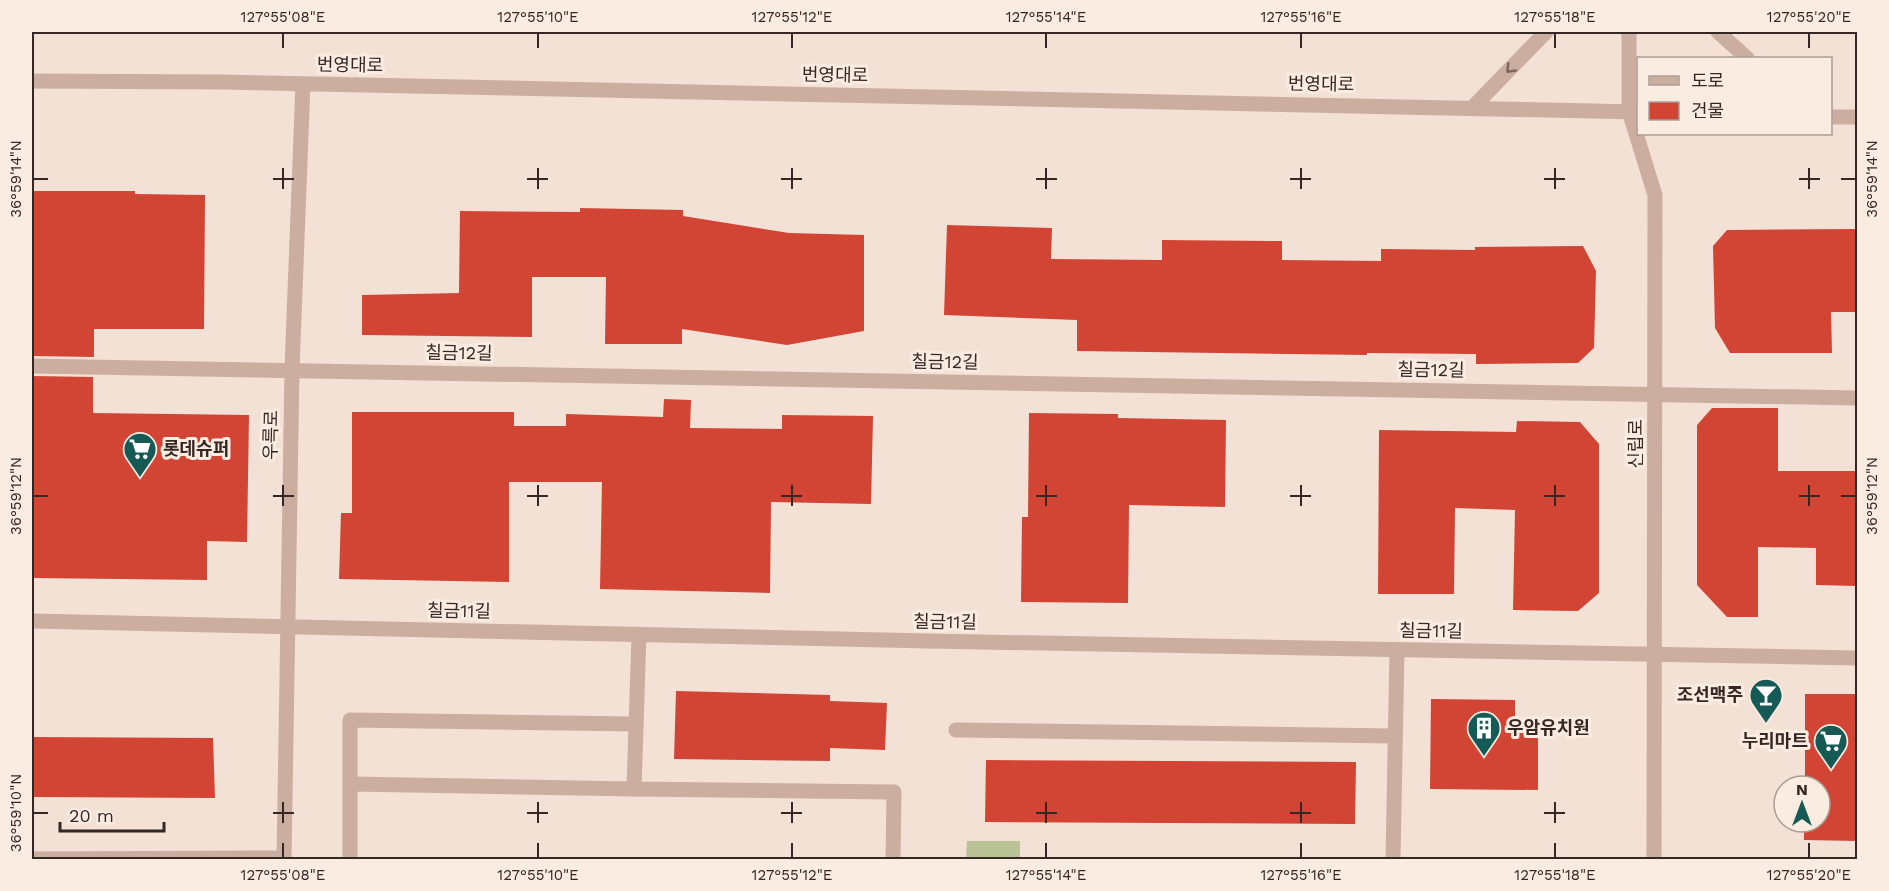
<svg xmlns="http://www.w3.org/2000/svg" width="1889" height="891" viewBox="0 0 1889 891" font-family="'Work Sans','Noto Sans KR',sans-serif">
	<rect width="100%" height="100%" fill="#f3e1d6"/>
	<!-- green -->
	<path fill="#bac395" d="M967,841h53v18h-54z"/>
	<!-- building -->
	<g fill="#d24535">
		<path d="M32,191h103v3l70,1 -1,134h-110v28l-62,-1z"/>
		<path d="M580,208l103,2v6l106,17 75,2v96l-77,14 -105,-16v15h-77l1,-67h-74v60l-170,-2v-40l97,-2 1,-82 120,1z"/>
		<path d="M947,225l105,3 -1,31 111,1v-20l120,1v19l99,1v-12l94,1v-3l108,-1 13,25 -2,77 -16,15 -102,1v-10l-109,-1v2l-290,-4v-31l-133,-5z"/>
		<path d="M1857,229v83h-26l1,41h-102l-15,-25 -2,-82 14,-16z"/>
		<path d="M32,376l61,1v36l156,2 -2,127 -40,-1v39l-175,-2z"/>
		<path d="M664,399l27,1 -1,28 92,1v-14l91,1 -2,88 -100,-2 -1,91 -170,-4 2,-107h-93v100l-170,-3 2,-66h11v-101h162v14h52v-12l97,3z"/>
		<path d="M1712,408h66v63h79v115l-41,-1v-37l-58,-1v70h-31l-30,-32v-160z"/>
		<path d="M1029,413l89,1v4l108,2 -1,87 -96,-2 -1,98 -107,-1 1,-85h6z"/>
		<path d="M1517,421l63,1 19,22v149l-21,18 -65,-1 2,-100 -60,-2 -1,86h-76l1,-164 137,2z"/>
		<path d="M676,691l154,4v6l57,2 -2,47 -55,-2v13l-156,-2z"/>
		<path d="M1805,694h52v147l-53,-1v-18h16v-36h-15z"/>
		<path d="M1431,699l84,1v24h23v66l-108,-1z"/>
		<path d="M32,737l181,1 2,60 -183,-1z"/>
		<path d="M986,760l370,2 -1,62 -370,-2z"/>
	</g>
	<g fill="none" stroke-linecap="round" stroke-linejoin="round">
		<!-- minor -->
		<g stroke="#ccaea1" stroke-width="15">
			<path d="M1629,32v79l26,84 -1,665"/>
			<path d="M1718,32l29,26"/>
			<path d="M32,81l191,1 1415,30"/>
			<path d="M1473,107l73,-75"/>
			<path d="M1830,117h28"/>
			<path d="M32,366l1826,32"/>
			<path d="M32,621l896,20 930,17"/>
			<path d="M639,634l-5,155 260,3 -1,68"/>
			<path d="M956,730l439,6"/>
			<path d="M350,784v-64l286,4"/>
			<path d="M32,859l252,-1"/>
			<path d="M284,860l8,-491 11,-285"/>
			<path d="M350,860v-76l284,5"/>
			<path d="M1393,860l4,-210"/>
		</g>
	</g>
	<!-- one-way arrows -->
	<defs><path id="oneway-chevron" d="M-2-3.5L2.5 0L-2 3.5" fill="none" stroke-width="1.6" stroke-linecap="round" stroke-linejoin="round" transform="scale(1.5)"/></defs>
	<use stroke="#79645c" href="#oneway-chevron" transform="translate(1510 69) rotate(134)"/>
	<!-- ticks -->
	<path fill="none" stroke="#352724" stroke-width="2" d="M283,33v15M538,33v15M792,33v15M1046,33v15M1301,33v15M1555,33v15M1809,33v15M283,168v21M538,168v21M792,168v21M1046,168v21M1301,168v21M1555,168v21M1809,168v21M33,179h15M273,179h21M527,179h21M781,179h21M1036,179h21M1290,179h21M1544,179h21M1799,179h21M1841,179h15M283,485v21M538,485v21M792,485v21M1046,485v21M1301,485v21M1555,485v21M1809,485v21M33,496h15M273,496h21M527,496h21M781,496h21M1036,496h21M1290,496h21M1544,496h21M1799,496h21M1841,496h15M283,802v21M538,802v21M792,802v21M1046,802v21M1301,802v21M1555,802v21M33,813h15M273,813h21M527,813h21M781,813h21M1036,813h21M1290,813h21M1544,813h21M283,843v15M538,843v15M792,843v15M1046,843v15M1301,843v15M1555,843v15M1809,843v15"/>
	<!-- icons -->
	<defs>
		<symbol id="supermarket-pin" viewBox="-11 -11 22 30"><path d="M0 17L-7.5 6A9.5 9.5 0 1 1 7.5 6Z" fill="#165a55" stroke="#fbece2"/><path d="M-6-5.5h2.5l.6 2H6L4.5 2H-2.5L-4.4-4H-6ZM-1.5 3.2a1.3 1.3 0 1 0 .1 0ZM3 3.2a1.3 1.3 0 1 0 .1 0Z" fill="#fff"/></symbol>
		<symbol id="bar-pin" viewBox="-11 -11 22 30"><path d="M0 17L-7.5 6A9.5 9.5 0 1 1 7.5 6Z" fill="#165a55" stroke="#fbece2"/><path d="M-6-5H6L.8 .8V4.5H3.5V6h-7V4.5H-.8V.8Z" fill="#fff"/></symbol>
		<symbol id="building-pin" viewBox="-11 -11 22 30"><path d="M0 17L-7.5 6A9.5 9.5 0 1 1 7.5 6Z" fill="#165a55" stroke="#fbece2"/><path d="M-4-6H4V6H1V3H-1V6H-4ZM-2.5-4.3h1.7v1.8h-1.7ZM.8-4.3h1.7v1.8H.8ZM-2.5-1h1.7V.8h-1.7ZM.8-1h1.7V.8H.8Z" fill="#fff"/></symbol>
	</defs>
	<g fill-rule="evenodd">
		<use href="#supermarket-pin" x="121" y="430" width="38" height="52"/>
		<use href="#bar-pin" x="1747" y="676" width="38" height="52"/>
		<use href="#building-pin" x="1465" y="709" width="38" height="52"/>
		<use href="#supermarket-pin" x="1812" y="722" width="38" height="52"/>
	</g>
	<g text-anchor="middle" stroke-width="6" stroke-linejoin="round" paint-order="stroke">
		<!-- street labels -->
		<g font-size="18" fill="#352724" stroke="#fbece2">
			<text transform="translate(350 65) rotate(1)" y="6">번영대로</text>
			<text transform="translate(835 75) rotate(1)" y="6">번영대로</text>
			<text transform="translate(1321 84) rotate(1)" y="6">번영대로</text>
			<text transform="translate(459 353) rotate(1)" y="6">칠금12길</text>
			<text transform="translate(945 362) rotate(1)" y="6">칠금12길</text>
			<text transform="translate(1431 370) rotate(1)" y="6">칠금12길</text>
			<text transform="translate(271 435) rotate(-89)" y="6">우륵로</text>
			<text transform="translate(1636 444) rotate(-90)" y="6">신립로</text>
			<text transform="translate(459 611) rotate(1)" y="6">칠금11길</text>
			<text transform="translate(945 622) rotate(1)" y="6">칠금11길</text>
			<text transform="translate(1431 631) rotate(1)" y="6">칠금11길</text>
		</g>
		<!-- poi labels -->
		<g font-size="18" font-weight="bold" fill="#352724" stroke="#fbece2" text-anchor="start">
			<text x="163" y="455">롯데슈퍼</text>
			<text x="1743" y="701" text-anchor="end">조선맥주</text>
			<text x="1507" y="734">우암유치원</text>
			<text x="1808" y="747" text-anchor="end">누리마트</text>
		</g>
	</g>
	<!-- border -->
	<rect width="1889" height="891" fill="none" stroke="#fbece2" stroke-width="66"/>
	<!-- legend -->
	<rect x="1637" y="57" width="195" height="78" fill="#fbece2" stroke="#ac9d96" stroke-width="1.5"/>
	<rect x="1649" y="76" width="30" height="9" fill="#ccaea1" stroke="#ac9d96" stroke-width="1.5"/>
	<text x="1691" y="87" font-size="18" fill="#352724">도로</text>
	<rect x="1649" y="102" width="30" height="18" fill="#d24535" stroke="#ac9d96" stroke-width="1.5"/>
	<text x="1691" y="117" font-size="18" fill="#352724">건물</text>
	<!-- north arrow -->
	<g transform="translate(1802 804)"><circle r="28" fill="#fbece2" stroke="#ac9d96" stroke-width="1.5"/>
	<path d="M0-4.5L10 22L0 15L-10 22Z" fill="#165a55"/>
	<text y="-9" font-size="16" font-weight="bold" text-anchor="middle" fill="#352724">N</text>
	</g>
	<!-- scale -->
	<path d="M60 822v9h104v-9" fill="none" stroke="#352724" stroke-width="3"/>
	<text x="69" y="822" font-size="18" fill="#352724" stroke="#fbece2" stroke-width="4.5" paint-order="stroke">20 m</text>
	<rect x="33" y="33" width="1823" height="825" fill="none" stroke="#352724" stroke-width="2"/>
	<g font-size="15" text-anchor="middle" fill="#352724">
		<text x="283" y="22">127°55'08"E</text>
		<text x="538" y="22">127°55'10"E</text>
		<text x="792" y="22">127°55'12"E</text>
		<text x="1046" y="22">127°55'14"E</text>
		<text x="1301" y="22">127°55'16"E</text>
		<text x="1555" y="22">127°55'18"E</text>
		<text x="1809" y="22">127°55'20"E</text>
		<text transform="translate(16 179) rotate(-90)" y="5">36°59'14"N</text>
		<text transform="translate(1872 179) rotate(-90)" y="5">36°59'14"N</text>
		<text transform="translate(16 496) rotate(-90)" y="5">36°59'12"N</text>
		<text transform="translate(1872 496) rotate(-90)" y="5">36°59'12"N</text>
		<text transform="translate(16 813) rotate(-90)" y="5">36°59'10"N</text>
		<text x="283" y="880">127°55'08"E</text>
		<text x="538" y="880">127°55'10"E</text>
		<text x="792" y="880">127°55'12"E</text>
		<text x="1046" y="880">127°55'14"E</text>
		<text x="1301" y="880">127°55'16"E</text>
		<text x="1555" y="880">127°55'18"E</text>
		<text x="1809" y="880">127°55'20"E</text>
	</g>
</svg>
